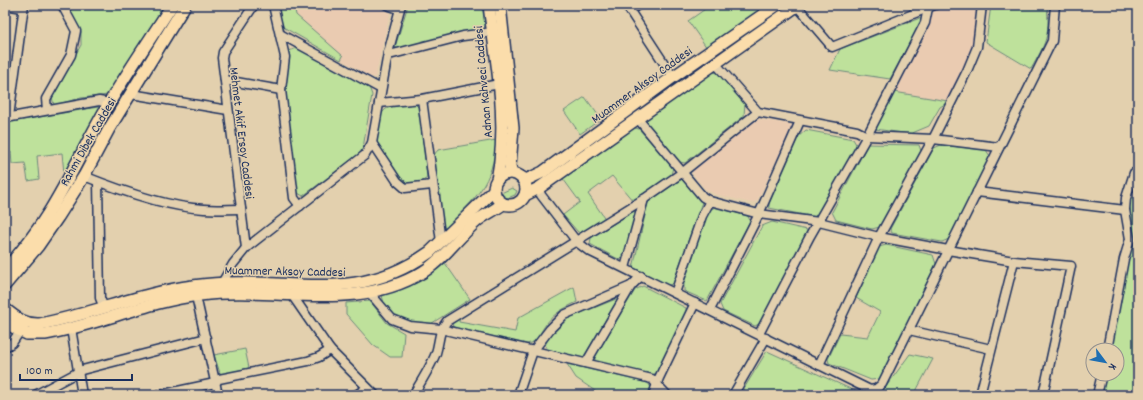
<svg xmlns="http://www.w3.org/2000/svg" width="1143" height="400" viewBox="0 0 1143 400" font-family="Dekko,sans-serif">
	<rect width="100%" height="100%" fill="#e3d0ae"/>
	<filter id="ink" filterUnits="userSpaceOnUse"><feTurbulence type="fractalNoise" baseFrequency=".025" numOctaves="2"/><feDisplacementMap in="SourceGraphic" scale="8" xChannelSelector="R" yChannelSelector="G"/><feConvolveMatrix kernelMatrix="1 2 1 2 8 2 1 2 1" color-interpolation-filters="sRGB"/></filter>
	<g filter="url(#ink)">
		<!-- built -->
		<g fill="#eacbb1">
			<path d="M277,5h98l15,8 -15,64h-4l-88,-50z"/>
			<path d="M946,5h33l-6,43 -25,53 -54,-9 33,-60 6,-21z"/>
			<path d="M756,119l34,5 3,3 -36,74 -6,2 -36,-9 -10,-5 -13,-16 1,-3z"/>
		</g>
		<!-- green -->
		<g fill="#bee19b" stroke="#6c887c">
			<path d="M65,5h95l4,2 -56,88 -27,3 -27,7 -2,-8 29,-52v-14z"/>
			<path d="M177,5h4l-128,211 44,-82z"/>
			<path d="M277,5h17l2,10 47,41 -2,4 -58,-33z"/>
			<path d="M408,5h74l3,21 -4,4 -83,19 -3,-2z"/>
			<path d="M711,5h50l3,4 -57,39 -19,-27z"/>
			<path d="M786,5h5l-260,184 -2,-6 22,-12z"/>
			<path d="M991,5h56c3,31 -1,38 -16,64l-45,-27z"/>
			<path d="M920,18l1,4 -31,57 -60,-9 10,-21z"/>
			<path d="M297,48l72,39 3,8 -9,53 -4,6 -56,42 -5,-3 -13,-94 4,-48z"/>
			<path d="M711,72l8,1 26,29 -1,14 -59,47 -6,-1 -33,-38v-6z"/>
			<path d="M894,92l54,9 -3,3 -5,3 -11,19 -19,8 -35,-5z"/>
			<path d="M585,97l16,22 -21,15 -16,-23z"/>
			<path d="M415,104l5,5 7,69 -7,5 -13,1 -6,-6 -25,-37c7,-36 2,-33 39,-37z"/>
			<path d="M98,107l1,3 -35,63 -2,-20 -25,3 2,23 -11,2 -3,-18 -13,1 -1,-12 -6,1v-30z"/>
			<path d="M631,127l8,2 34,38 -2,8 -38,26 -21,-25 -24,18 18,26 -23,14 -5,-2 -15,-17 17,-13 -19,-26z"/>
			<path d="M806,130l47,9 4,7 -38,69 -4,2 -46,-9v-5l29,-66z"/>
			<path d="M496,140c-3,45 -20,57 -50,88h-4l-9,-72 5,-6z"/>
			<path d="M868,144l51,1 2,6 -41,76 -8,2 -36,-9 -4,-8z"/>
			<path d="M941,145l45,5 4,6 -41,83 -7,3 -50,-9 -2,-4 44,-81z"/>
			<path d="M682,179l20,23 -29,82 -5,1 -35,-17 15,-66z"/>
			<path d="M512,188l5,3 -2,4 -10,4 -5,-1 1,-5z"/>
			<path d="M1133,197l5,17v181h-36l4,-21h11v-24h-6l22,-115 -5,-24 2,-13z"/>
			<path d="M490,200l3,6c-34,30 -65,64 -110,78 -9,2 -17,6 -27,4 66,-12 89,-44 134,-88z"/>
			<path d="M715,207l33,9 2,5 -43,80 -23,-10v-8l24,-72z"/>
			<path d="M634,211l2,5 -12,40 -4,4 -30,-16 1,-6z"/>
			<path d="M772,222l35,8 1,4 -49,90 -4,2 -32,-15 -3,-7 42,-78z"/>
			<path d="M886,245l47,10 3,9 -56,115 -9,1 -42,-17 -1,-4 12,-25 28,3 12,-25 -24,-14 23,-51z"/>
			<path d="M445,263l25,36 -41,26 -16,-2 -18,-6 -11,-13 -2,-9c24,-7 43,-16 63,-32z"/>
			<path d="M643,286l43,22 1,6 -28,58 -7,3 -57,-13v-5l40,-67z"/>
			<path d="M574,287l3,15c-23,11 -29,16 -41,39l-9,3 -74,-17 -1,-4 8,-7 -1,6 56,10 3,-14z"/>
			<path d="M616,299v3l-33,56 -36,-9 -2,-4 8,-14 11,-11z"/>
			<path d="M370,301l17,22 17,10 -2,24h-12l-17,-12 -27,-31v-11z"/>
			<path d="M245,349l4,19 -27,6 -2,-1 -6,-18z"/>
			<path d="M767,351l88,40 12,4h-127z"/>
			<path d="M910,354l23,5 -19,36h-34z"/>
			<path d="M567,364l81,19 4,6 -3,6h-48l-25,-17z"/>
		</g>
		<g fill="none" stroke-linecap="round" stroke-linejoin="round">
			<defs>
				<g id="minor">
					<path d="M5,5l18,3"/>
					<path d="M273,5l12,52 -4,33 13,108 6,8"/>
					<path d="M387,5l12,4"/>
					<path d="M626,5l47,72"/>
					<path d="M797,6l35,41 103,-42"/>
					<path d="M630,10l8,-5"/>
					<path d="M280,34l101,55"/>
					<path d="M388,53l5,1 70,-18 30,-4"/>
					<path d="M716,64l42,48 99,19 10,5 66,3 66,8"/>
					<path d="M225,80l56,10"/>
					<path d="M131,94l97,16"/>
					<path d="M422,99l19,143"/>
					<path d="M379,103l43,-4 77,-15"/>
					<path d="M47,110l-1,-11 25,-44 5,-24 -14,-26"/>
					<path d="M9,117l15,-112"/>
					<path d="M6,118l93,-17 10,2"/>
					<path d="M638,119l65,78 7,4 49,13 60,8 60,15 69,13 66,11 57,5 -28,129"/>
					<path d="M372,143l25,38 8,7 27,-3"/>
					<path d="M84,176c35,14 82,31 120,33 12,1 25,0 37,0"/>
					<path d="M98,182l2,116 4,10"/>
					<path d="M539,188l2,7 36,47 12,9 281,139 6,-1 6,-5 170,-343 3,-36"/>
					<path d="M977,192l148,18"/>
					<path d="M246,248l-24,-190 1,-6 31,-47"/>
					<path d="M625,268l19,-69"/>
					<path d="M222,283l11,-19 13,-16 119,-93 7,-12 16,-90 13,-48"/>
					<path d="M369,292l23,27 18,7 31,3 211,50 15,16"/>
					<path d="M675,293l27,-77 8,-15"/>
					<path d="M292,295l38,55 45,45"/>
					<path d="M196,296l22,99"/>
					<path d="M710,310l49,-96 41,-93"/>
					<path d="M71,328l11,67"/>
					<path d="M909,330l82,19"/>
					<path d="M759,334l51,-98 57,-100 58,-113 3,-15"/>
					<path d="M5,347l7,-4 8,-12"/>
					<path d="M1107,350l17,-91 6,-20 -5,-29 1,-12 8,-25"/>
					<path d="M586,363l45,-77 10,-10"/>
					<path d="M819,365l60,-128 54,-98 34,-68 10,-24 5,-42"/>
					<path d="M35,395l47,-25 124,-32"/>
					<path d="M159,395l56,-12 4,-4 89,-18 11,-4 11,-7"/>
					<path d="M356,395l11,-7"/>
					<path d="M413,395c8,-13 17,-27 23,-42 4,-13 2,-21 11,-32l197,-122 39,-27 75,-60"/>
					<path d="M518,395l15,-44 17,-22 14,-14 67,-29"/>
					<path d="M653,395l6,-17 36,-75"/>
					<path d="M733,395l33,-57"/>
					<path d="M980,395l34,-134"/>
					<path d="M1097,395l5,-21"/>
				</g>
				<g id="major">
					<path d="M489,5c7,57 20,117 8,175"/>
					<path d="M500,5l13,123 -3,38 2,7"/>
					<circle cx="510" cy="189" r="16"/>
					<path d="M521,177l5,3 17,-8 130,-95 104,-72"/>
					<path d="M525,195l14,-7 259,-183"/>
					<path d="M5,269c46,-46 71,-109 103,-164 20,-34 43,-67 64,-100"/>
					<path d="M5,285l33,-39 20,-29 26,-41 25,-47 76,-124"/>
					<path d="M5,309c11,9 20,16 35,15 52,-10 101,-31 153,-38 89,-14 156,24 237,-34l64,-62"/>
					<path d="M5,323l22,11h18c52,-9 103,-33 155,-39 75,-10 154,19 223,-23 21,-13 36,-36 55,-52 8,-6 17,-10 25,-16"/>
				</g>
			</defs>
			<!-- minor casing -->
			<use href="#minor" stroke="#1b2f5e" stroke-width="11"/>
			<!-- major casing -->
			<use href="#major" stroke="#1b2f5e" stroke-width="14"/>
			<!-- minor -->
			<use href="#minor" stroke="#e3d0ae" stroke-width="8"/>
			<!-- major -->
			<use href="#major" stroke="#fbddab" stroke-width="11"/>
		</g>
	</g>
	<g text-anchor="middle" stroke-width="3" stroke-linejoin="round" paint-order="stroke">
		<!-- street labels -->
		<g font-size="13" fill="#1b2f5e" stroke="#e3d0ae">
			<text transform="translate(482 82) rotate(-95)" y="5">Adnan Kahveci Caddesi</text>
			<text transform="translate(641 84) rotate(-36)" y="5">Muammer Aksoy Caddesi</text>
			<text transform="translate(243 133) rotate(83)" y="5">Mehmet Akif Ersoy Caddesi</text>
			<text transform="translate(87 141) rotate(-60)" y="5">Rahmi Dibek Caddesi</text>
			<text transform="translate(285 270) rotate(1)" y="5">Muammer Aksoy Caddesi</text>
		</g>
	</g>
	<!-- margin -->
	<rect width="1143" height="400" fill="none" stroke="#e3d0ae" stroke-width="20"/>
	<rect x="10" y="10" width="1123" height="380" fill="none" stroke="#1b2f5e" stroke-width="1.5" filter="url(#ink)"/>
	<!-- north arrow -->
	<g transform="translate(1105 362) rotate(122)"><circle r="19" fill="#e3d0ae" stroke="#93908e"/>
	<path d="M0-3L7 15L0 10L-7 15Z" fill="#1f6fb2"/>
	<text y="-6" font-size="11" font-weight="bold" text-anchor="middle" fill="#1b2f5e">K</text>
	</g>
	<!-- scale -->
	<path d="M20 374v6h112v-6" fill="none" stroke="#1b2f5e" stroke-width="2"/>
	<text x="26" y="374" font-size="12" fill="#1b2f5e" stroke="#e3d0ae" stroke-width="3" paint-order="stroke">100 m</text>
</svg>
